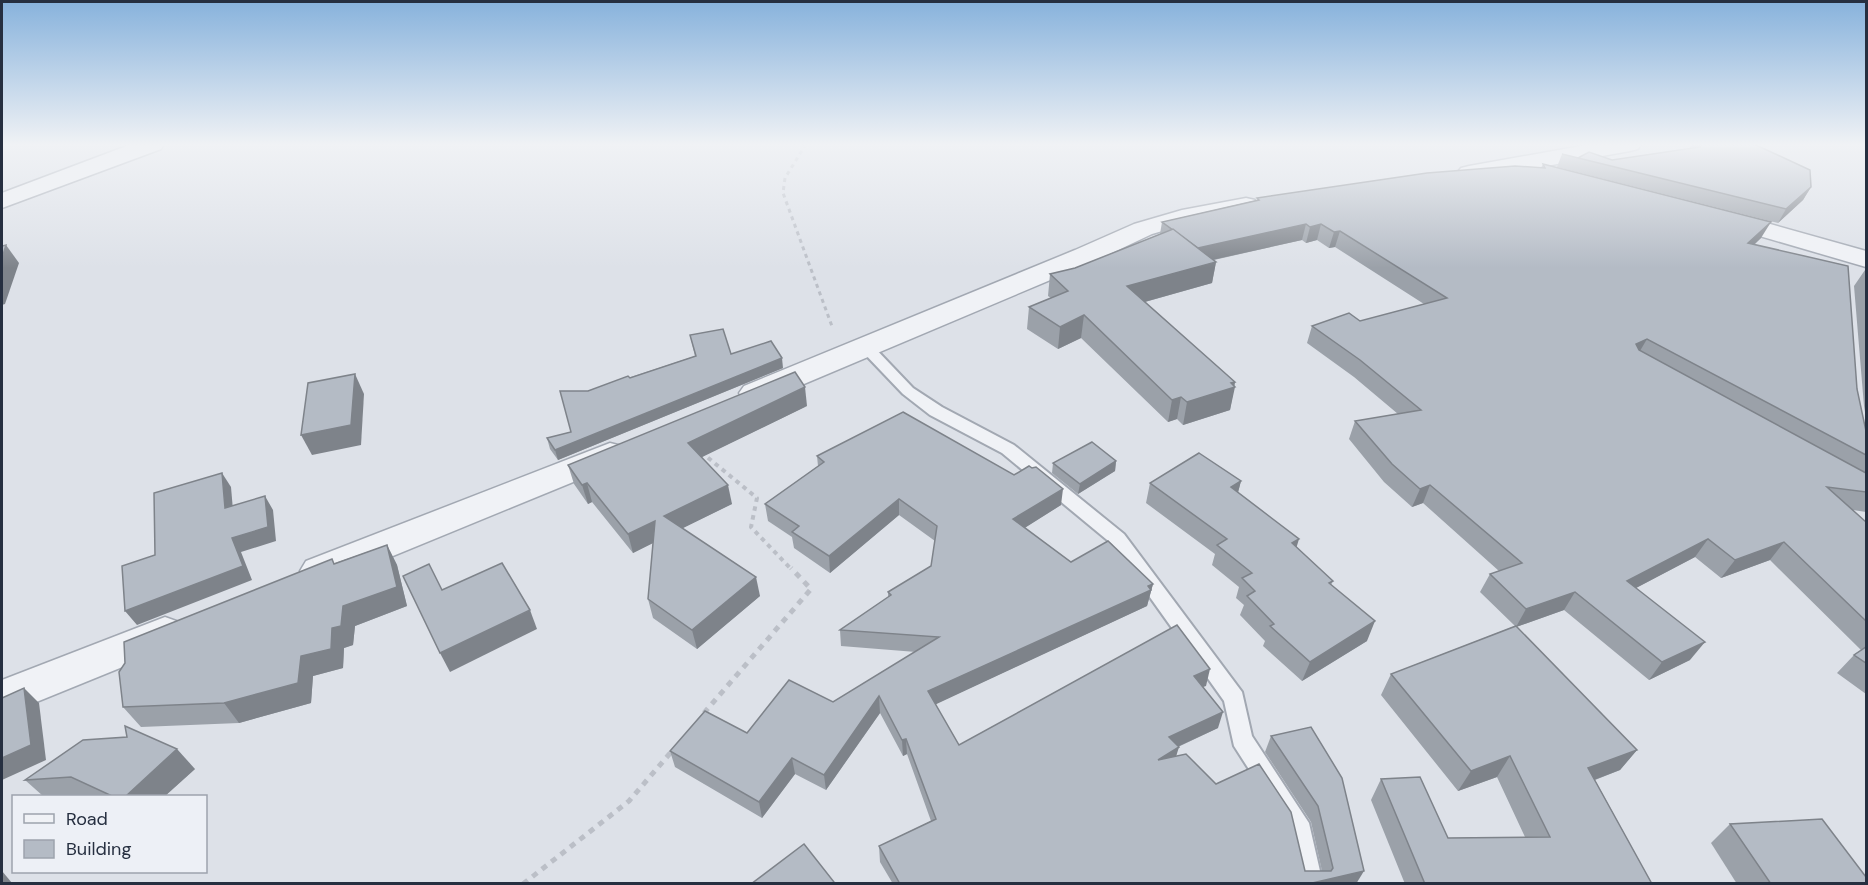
<svg xmlns="http://www.w3.org/2000/svg" width="1868" height="885" viewBox="0 0 1868 885" font-family="'DM Sans',sans-serif">
	<rect width="100%" height="100%" fill="#dde1e8"/>
	<g fill="none" stroke-linecap="round" stroke-linejoin="round">
		<defs>
			<path id="lane" d="M866,343l5,1 42,44 29,19 72,38 110,89 118,158 10,44 57,87 14,61h-24l-13,-57 -52,-81 -10,-45 -112,-157 -110,-91 -72,-38 -27,-21 -42,-44 -2,-3 2,-3z"/>
			<g id="street">
				<path d="M132,144h32l-3,5 -159,59v-15z"/>
				<path d="M1592,144h49l-3,5 -8,2 -161,29 -8,-2 -4,-5 4,-5 8,-2z"/>
				<path d="M1246,198l9,2 3,5 -3,5 -69,14 -34,10 -59,28 -327,138 -11,3 -11,-3 -5,-7 5,-7 331,-136 59,-26 48,-14z"/>
				<path d="M1724,211l142,40v16l-151,-44 -3,-5 3,-5z"/>
				<path d="M610,443l12,3 5,8 -5,8 -290,119 -13,4 -13,-4 -6,-10 6,-10z"/>
				<path d="M165,617l14,5 6,11 -6,11 -177,72v-36z"/>
			</g>
		</defs>
		<!-- lane casing -->
		<use href="#lane" stroke="#a2a8b2" stroke-width="4"/>
		<!-- street casing -->
		<use href="#street" stroke="#a2a8b2" stroke-width="3"/>
		<!-- path-far2 -->
		<path stroke="#bbbfc7" stroke-width="3" stroke-dasharray="4 4" stroke-linecap="butt" d="M806,144l-21,34 -2,15 50,136"/>
		<!-- path-far1 -->
		<path stroke="#bbbfc7" stroke-width="4" stroke-dasharray="4.5 4.5" stroke-linecap="butt" d="M701,452l56,46 -6,29 41,43"/>
		<!-- path -->
		<g stroke="#bbbfc7" stroke-width="5" stroke-dasharray="6 6" stroke-linecap="butt">
			<path d="M704,713l107,-124 -20,-21"/>
			<path d="M523,884l106,-83 43,-50"/>
		</g>
		<!-- lane -->
		<use href="#lane" fill="#f0f2f6" fill-rule="evenodd"/>
		<!-- street -->
		<use href="#street" fill="#f0f2f6" fill-rule="evenodd"/>
	</g>
	<!-- wall -->
	<g fill="#9ba1a9">
		<path d="M1692,144h62l57,43 -8,13 -25,23 -221,-56 5,-13 16,4 34,2 78,-12z"/>
		<path d="M1543,164l218,74 -6,6 102,145 9,42v81l-13,-2 13,12v172l-29,-21 17,-18 7,-5 -91,-90 -49,18 -26,-21 -59,31 54,72 -41,20 -85,-70 -48,17 121,123 -17,20 -25,10 57,104h-247l-34,-84 10,-21 67,59 77,-1 -28,-60 -39,14 -77,-96 10,-21 124,-48 -35,-34 10,-18 9,-3 -76,-68 -11,4 -28,-25 -35,-43 6,-18 43,-7 -44,-37 -47,-34 5,-17 48,-5 64,-17 -89,-57 -6,1 -12,-8 -11,3 -4,-3 -88,20 2,2 -4,21 -67,19 90,80 -5,28 -47,15 -6,-6 -9,3 -87,-84 -23,11 -31,-20 2,-22 22,-9 -3,-2 2,-22 25,-6 85,-34 2,-12 95,-22v-2l284,-30z"/>
		<path d="M1865,270h1v148l-2,-12 -10,-120z"/>
		<path d="M690,335l41,19 52,14 -225,92 -8,-11 -3,-11 24,-6 17,-41 107,-35z"/>
		<path d="M807,406l-106,51 31,47 -50,24 78,68 -63,53 -44,-31 -5,-19 5,-56 -20,10 -41,-51 -4,2 -14,-20 -6,-19z"/>
		<path d="M817,456l244,49 -37,23 47,34 82,22 -6,22 -212,98 24,41 247,-59 -4,1 16,41 -40,19 -2,9 129,115h17l-11,-49 -46,-70 6,-16 40,-9 45,157h-463l-13,-22 -1,-16 52,-25 -24,-67 -4,2 -23,-43 -54,77 -31,-16 -33,44 -87,-51 -5,-16 77,-18 86,-31 83,-50 -75,-6 -1,-16 48,-32v-6l43,-26 4,-25 -36,-26 -69,58 -36,-25 -2,-11 -24,-16 -3,-17 53,-38z"/>
		<path d="M1116,461l-1,10 -37,23 -26,-21 1,-10z"/>
		<path d="M1241,481l-3,11 95,89 -2,4 36,56 -65,40 -39,-35 2,-5 -25,-26 4,-10 -8,-7 3,-11 -27,-22 3,-11 -69,-51 4,-20z"/>
		<path d="M387,545l10,20 10,41 -52,20 -2,19 -9,3 -1,20 -30,8 -2,27 -72,20 -98,4 -18,-20 212,-144z"/>
		<path d="M195,769l-30,27h-122l-18,-16z"/>
		<path d="M1730,824l136,60h-129l-26,-41z"/>
	</g>
	<!-- shaded-wall -->
	<g fill="#7e838a">
		<path d="M1811,187l-8,13 -25,23 8,-14z"/>
		<path d="M1771,222l-10,16 -23,21 10,-16z"/>
		<path d="M1306,224l-4,16 -108,24 3,-16z"/>
		<path d="M1321,224l-4,16 -11,3 4,-16z"/>
		<path d="M1340,231l-5,16 -6,1 5,-16z"/>
		<path d="M6,245l13,18 -14,41 -3,1v-47z"/>
		<path d="M1216,262l-4,21 -89,25 4,-22z"/>
		<path d="M1084,315l-3,23 -23,11 2,-22z"/>
		<path d="M1647,339l-10,17 -1,-12z"/>
		<path d="M782,358l1,10 -225,92 -3,-10z"/>
		<path d="M355,374l9,20 -3,51 -49,10 -11,-20z"/>
		<path d="M1235,382l-1,5h1l-5,23 -47,15 4,-23z"/>
		<path d="M805,387l2,19 -115,56 -4,-19z"/>
		<path d="M1181,397l-4,22 -9,3 4,-22z"/>
		<path d="M1116,461l-1,10 -37,23 2,-10z"/>
		<path d="M222,473l9,14 3,35 -9,-14z"/>
		<path d="M1241,481l-5,19 -5,-13z"/>
		<path d="M587,483l5,19 -4,2 -6,-19z"/>
		<path d="M728,485l4,19 -63,31 -5,-19z"/>
		<path d="M1430,485l-7,18 -11,4 8,-18z"/>
		<path d="M1063,489l-2,16 -49,31 1,-17z"/>
		<path d="M265,496l8,14 3,31 -35,11 11,28 -115,45 -12,-14 107,-73z"/>
		<path d="M899,499v16l-69,58 -1,-17z"/>
		<path d="M655,521l4,19 -26,13 -5,-19z"/>
		<path d="M1299,539l-6,20 -1,-16z"/>
		<path d="M1708,539l-13,18 -80,42 12,-18z"/>
		<path d="M1784,542l-14,18 -49,18 14,-18z"/>
		<path d="M387,545l10,20 10,41 -52,20 -2,19 -9,3 -1,20 -30,8 -2,27 -72,20 -15,-20 77,-47 31,-28 11,-22z"/>
		<path d="M756,577l4,19 -63,53 -5,-19z"/>
		<path d="M1153,584l-6,22 -219,102v-17z"/>
		<path d="M1575,592l-11,18 -48,17 10,-18z"/>
		<path d="M530,610l7,19 -87,43 -10,-19z"/>
		<path d="M1375,621l-8,20 -65,40 8,-19z"/>
		<path d="M1705,642l-15,18 -41,20 13,-18z"/>
		<path d="M1210,669l-4,17 -17,6 5,-16z"/>
		<path d="M24,688l15,15 7,57 -44,20v-22z"/>
		<path d="M879,696l1,17 -54,77 -2,-15z"/>
		<path d="M1223,712l-5,16 -54,25 5,-16z"/>
		<path d="M906,739l1,15 -4,2 -1,-16z"/>
		<path d="M1179,747l-5,16 -16,-3z"/>
		<path d="M177,749l18,20 -30,27h-39z"/>
		<path d="M1637,750l-17,20 -47,18 15,-20z"/>
		<path d="M1510,756l-13,21 -39,14 13,-20z"/>
		<path d="M792,758l3,16 -33,44 -3,-16z"/>
		<path d="M2,871l10,12 -10,1z"/>
		<path d="M1364,871l-8,13h-48z"/>
	</g>
	<!-- building -->
	<g fill="#b4bbc5" stroke="#7e838a" stroke-width="1.5">
		<path d="M1699,144h55l56,26 1,17 -25,22 -224,-55 16,4 11,-6 23,8 88,-13z"/>
		<path d="M1543,164l228,58 -23,21 100,23 9,123 9,42v24l-219,-116 -11,5 3,6 227,123v19l-39,-5 39,35v99l-82,-79 -49,18 -27,-21 -81,42 78,61 -43,20 -87,-70 -49,17 -36,-35 32,-11 -92,-78 -10,4 -28,-25 -37,-43 66,-11 -61,-50 -48,-34 37,-13 11,8 87,-23 -107,-67 -6,1 -13,-8 -11,3 -4,-3 -108,24 -36,-26 97,-22 -2,-2 170,-25 88,-7 30,2z"/>
		<path d="M1173,229l43,33 -89,24 108,96 -4,1 4,4 -48,15 -6,-5 -9,3 -88,-85 -24,12 -31,-20 39,-16 -18,-17 25,-6z"/>
		<path d="M6,245l-4,13v-12z"/>
		<path d="M723,329l8,25 40,-13 11,17 -227,92 -8,-12 24,-6 -11,-41h28l40,-15 2,2 66,-22 -6,-21z"/>
		<path d="M795,372l10,15 -117,56 40,42 -64,31 92,61 -64,53 -44,-31 7,-78 -27,13 -41,-51 -5,2 -14,-20z"/>
		<path d="M355,374l-4,51 -50,10 7,-52z"/>
		<path d="M903,412l111,63 15,-9 3,2 4,-1 27,22 -50,30 58,43 37,-21 45,43 -5,2 3,4 -223,101 31,54 218,-120 33,44 -16,7 29,36 -54,25 10,10 -21,13 28,-6 30,30 43,-20 32,48 14,59h26l2,-3 -15,-62 -47,-70 40,-9 31,51 22,93 -56,13h-408l-21,-38 57,-27 -30,-80 -4,1 -23,-44 -55,79 -32,-17 -33,44 -89,-51 35,-40 42,22 42,-53 44,22 106,-65 -99,-7 51,-35 -3,-3 43,-26 6,-40 -38,-27 -70,57 -37,-24 7,-6 -34,-22 59,-42 -7,-6z"/>
		<path d="M1092,442l24,19 -36,23 -27,-21z"/>
		<path d="M1199,453l42,28 -10,6 68,52 -7,4 41,38 -4,2 46,38 -65,41 -40,-36 4,-2 -27,-28 8,-5 -13,-13 10,-5 -35,-28 10,-6 -77,-56z"/>
		<path d="M222,473l3,35 40,-12 3,31 -36,11 11,28 -118,45 -3,-45 33,-11 -1,-62z"/>
		<path d="M387,545l10,42 -54,19 -2,20 -9,2 -1,21 -30,7 -3,27 -74,20 -101,4 -4,-35 6,-9 -1,-21 208,-83 2,5z"/>
		<path d="M502,563l28,47 -90,43 -37,-77 26,-12 13,26z"/>
		<path d="M1516,626l121,124 -49,18 64,116h-227l-44,-105 39,-2 28,61 102,-1 -40,-81 -39,15 -80,-97z"/>
		<path d="M1866,647v16l-12,-8z"/>
		<path d="M24,688l7,57 -29,13v-60z"/>
		<path d="M125,726l52,23 -51,47h-14l-41,-19 -46,3 58,-40 44,-3z"/>
		<path d="M1822,819l44,58v7h-95l-41,-60z"/>
		<path d="M804,844l30,38 -3,2h-80z"/>
	</g>
	<!-- sky -->
	<linearGradient id="sky" x2="0" y2="1"><stop stop-color="#87b2dc"/><stop offset="0.54" stop-color="#f0f2f5"/><stop offset="1" stop-color="#f0f2f5" stop-opacity="0"/></linearGradient>
	<rect width="1868" height="268" fill="url(#sky)"/>
	<!-- border -->
	<rect width="1868" height="885" fill="none" stroke="#262f40" stroke-width="6"/>
	<!-- legend -->
	<rect x="12" y="795" width="195" height="78" fill="#edf0f6" stroke="#9da3ad" stroke-width="1.5"/>
	<rect x="24" y="814" width="30" height="9" fill="#f0f2f6" stroke="#9da3ad" stroke-width="1.5"/>
	<text x="66" y="825" font-size="18" fill="#262f40">Road</text>
	<rect x="24" y="840" width="30" height="18" fill="#b4bbc5" stroke="#9da3ad" stroke-width="1.5"/>
	<text x="66" y="855" font-size="18" fill="#262f40">Building</text>
</svg>
